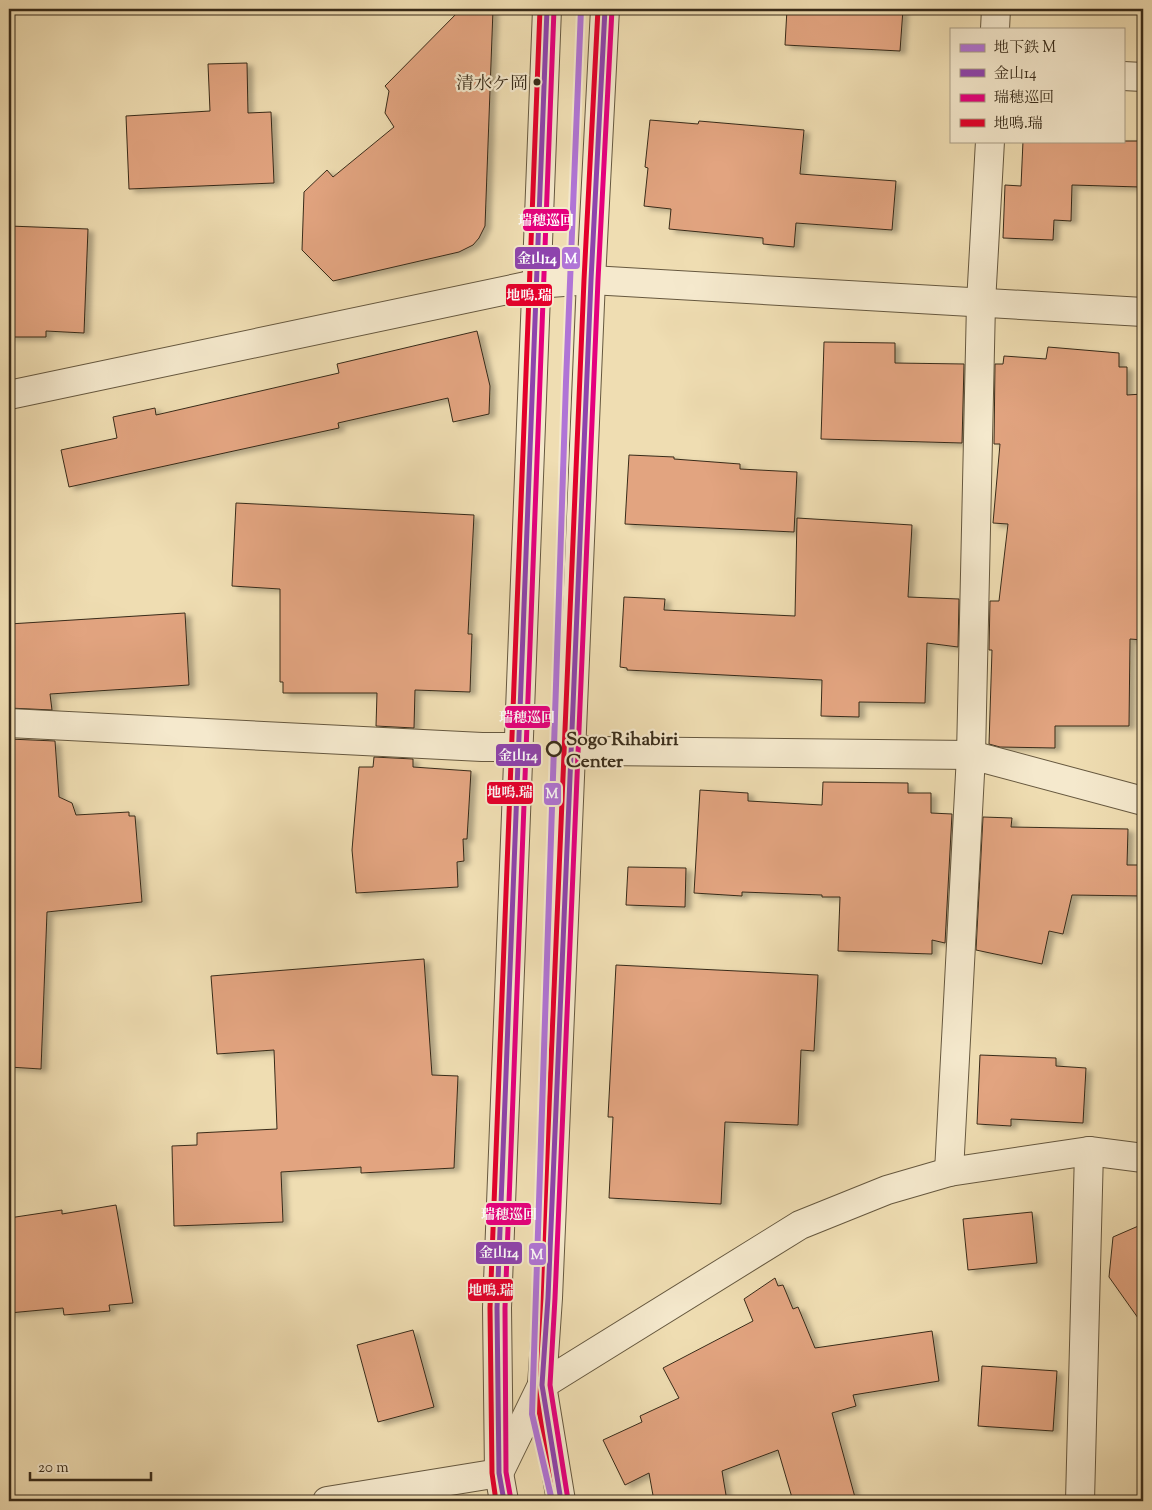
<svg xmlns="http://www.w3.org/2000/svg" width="1152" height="1510" viewBox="0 0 1152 1510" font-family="'Sorts Mill Goudy','Noto Serif JP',serif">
	<defs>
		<filter id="shadow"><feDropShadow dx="5.5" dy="3" stdDeviation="2.5" flood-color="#0004"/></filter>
	</defs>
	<rect width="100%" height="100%" fill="#efddb2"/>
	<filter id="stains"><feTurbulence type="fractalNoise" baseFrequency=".004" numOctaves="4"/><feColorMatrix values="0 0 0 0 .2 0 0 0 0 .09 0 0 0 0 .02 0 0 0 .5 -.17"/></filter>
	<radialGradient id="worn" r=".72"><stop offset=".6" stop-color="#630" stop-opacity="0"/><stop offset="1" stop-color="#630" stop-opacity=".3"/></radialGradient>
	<!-- building -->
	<g fill="#e2a480" stroke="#382b19" filter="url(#shadow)">
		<path d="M461,9h32l-8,217 -6,12 -6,7 -14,7 -126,29 -31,-31 2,-58 23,-22 6,7 61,-50 -9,-14 4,-22 -4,-5z"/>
		<path d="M787,9h116l-3,42 -115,-6z"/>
		<path d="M247,63l1,50 23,-1 3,71 -145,6 -3,-73 84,-5 -2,-47z"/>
		<path d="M650,120l48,4 1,-3 105,9 -4,44 96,7 -4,49 -96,-7 -2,24 -31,-3v-6l-94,-9 2,-20 -27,-3 4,-38 -3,-1z"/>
		<path d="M1023,141h120v34h-2l-1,12 -68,-2 -1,36 -17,-1 -1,20 -50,-2 2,-53 16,1z"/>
		<path d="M9,226l79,3 -4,104 -38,-2v6h-37z"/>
		<path d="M477,331l13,55 -1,28 -36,8 -5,-24 -110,25 1,5 -270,59 -8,-37 56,-12 -4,-21 42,-9 1,7 183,-42 -2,-9z"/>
		<path d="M824,342l71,1v20l69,1 -2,79 -141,-4z"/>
		<path d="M1048,347l71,6v14h8v28l16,-1v246l-13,-1 -1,87h-74v22l-55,-1 -11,-3 3,-94h-3l1,-49h9l9,-77 -15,-1 7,-79h-6l1,-80h8l1,-8 42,3z"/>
		<path d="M629,455l45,2v2l66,5v5l57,3 -3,60 -169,-8z"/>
		<path d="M236,503l238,12 -6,119h4l-2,58 -55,-2 -1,38 -38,-2 1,-33h-94v-11h-3v-93l-48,-3z"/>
		<path d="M797,518l115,7 -4,72 51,2 -1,48 -31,-4 -2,60 -66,-1v15l-38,-1 1,-36 -195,-10v-2l-7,-1 4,-70 41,2 -1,11 131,6z"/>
		<path d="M185,613l4,72 -139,9 2,16 -43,-2v-84z"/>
		<path d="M9,739l46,2 4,56 13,6 4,12 53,-3v4h6l7,86 -95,10 -6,157 -32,-2z"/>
		<path d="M374,757l39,2v8l58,4 -4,68h-4l1,22 -7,1 1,25 -102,6 -4,-43 7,-83h14z"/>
		<path d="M823,782l85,1v10h23v20l21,1 -7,129 -13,-3v14l-94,-3 2,-54h-18v-2l-80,-3v4l-48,-3 6,-103 48,3v8l74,4z"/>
		<path d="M983,817l29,1 -1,9 117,2 -1,36h16v31l-71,-1 -9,39 -14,-3 -7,33 -66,-14z"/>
		<path d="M628,867l58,1 -1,39 -59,-2z"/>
		<path d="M424,959l8,116 26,1 -4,92 -93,5v-6l-80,5 2,50 -109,4 -2,-80 25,-1v-12l80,-4 -3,-79 -57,4 -6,-78z"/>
		<path d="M616,965l202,10 -4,76 -13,-1 -3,75 -73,-3 -4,82 -112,-6 4,-81h-5z"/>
		<path d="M980,1055l76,3v8l30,2 -3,55 -72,-4v7l-34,-2z"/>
		<path d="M116,1205l17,98 -24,2 1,6 -46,4 -1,-7 -54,5v-95l53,-8v4z"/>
		<path d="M1032,1212l5,51 -69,7 -5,-51z"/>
		<path d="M1143,1224v101l-34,-48 4,-40z"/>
		<path d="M775,1278l3,8 5,-1 10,24 5,-2 17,41 117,-17 7,50 -86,14 3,11 -24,7 24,88h-63l-15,-51 -56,21 5,30h-73l-5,-28 -24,12 -22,-45 39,-18 -2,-6 39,-18 -16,-30 90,-47 -9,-22z"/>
		<path d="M413,1330l21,77 -56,15 -21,-77z"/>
		<path d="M982,1366l75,5 -4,60 -75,-5z"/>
	</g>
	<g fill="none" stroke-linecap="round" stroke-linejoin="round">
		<defs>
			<g id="minor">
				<path d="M995,29l1,-20"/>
				<path d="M1123,76l20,1"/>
				<path d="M9,723l473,24h37"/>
				<path d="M570,750l31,1 370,4 172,46"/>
				<path d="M949,1172l22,-417 10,-452 9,-162"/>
				<path d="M1080,1501l9,-350"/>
			</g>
			<g id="tertiary">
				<path d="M9,395l527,-111 55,-4 552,32"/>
				<path d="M327,1501l172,-28 43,-88 258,-160 87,-35 62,-18 140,-21 54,7"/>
				<path d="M504,1501l-5,-28 -2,-165 50,-1299"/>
				<path d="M561,1501l-19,-116 6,-87 43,-1018 14,-271"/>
			</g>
		</defs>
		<!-- minor casing -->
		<use href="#minor" stroke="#66583f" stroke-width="30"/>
		<!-- tertiary casing -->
		<use href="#tertiary" stroke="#66583f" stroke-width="30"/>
		<!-- minor -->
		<use href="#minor" stroke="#f5e9cd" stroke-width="28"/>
		<!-- tertiary -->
		<use href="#tertiary" stroke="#f5e9cd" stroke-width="28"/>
		<defs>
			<g id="bus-1">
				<path d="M504,1501l-5,-28 -2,-165 50,-1299"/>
				<path d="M561,1501l-19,-116 6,-87 43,-1018 14,-271"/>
			</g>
			<g id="bus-2">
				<path d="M511,1500l-5,-28 -1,-164 49,-1299"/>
				<path d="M568,1500l-18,-115 5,-87 43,-1018 14,-271"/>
			</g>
			<g id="bus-3">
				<path d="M496,1501l-4,-28 -2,-165 50,-1299"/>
				<path d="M553,1501l-18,-116 6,-87 43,-1018 14,-271"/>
			</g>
		</defs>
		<!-- bus-1 casing -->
		<use href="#bus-1" stroke="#f5e9cd" stroke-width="9"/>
		<!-- bus-2 casing -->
		<use href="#bus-2" stroke="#f5e9cd" stroke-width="9"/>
		<!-- bus-3 casing -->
		<use href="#bus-3" stroke="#f5e9cd" stroke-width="9"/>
		<!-- bus-1 -->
		<use href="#bus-1" stroke="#8e44ad" stroke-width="5"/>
		<!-- bus-2 -->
		<use href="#bus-2" stroke="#e5007d" stroke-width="5"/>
		<!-- bus-3 -->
		<use href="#bus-3" stroke="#e4002b" stroke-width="5"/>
		<defs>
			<path id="metro-1" d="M552,1501l-20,-87 34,-1032 15,-373"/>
		</defs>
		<!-- metro-1 casing -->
		<use href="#metro-1" stroke="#f5e9cd" stroke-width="10"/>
		<!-- metro-1 -->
		<use href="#metro-1" stroke="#b074d6" stroke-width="6"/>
	</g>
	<!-- markers -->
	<circle fill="#382b19" stroke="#f5e9cd" stroke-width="2" cx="537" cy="82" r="4.5"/>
	<circle fill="#f5e9cd" stroke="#382b19" stroke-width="2.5" cx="554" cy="749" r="7"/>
	<g text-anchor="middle" stroke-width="4.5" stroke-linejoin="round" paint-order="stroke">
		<!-- bus labels -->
		<g font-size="18" fill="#382b19" stroke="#f5e9cd" text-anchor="end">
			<text x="528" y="89">清水ケ岡</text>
		</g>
		<!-- stop labels -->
		<g font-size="19" font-weight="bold" fill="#382b19" stroke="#f5e9cd" text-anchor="start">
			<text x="566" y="745">Sogo Rihabiri<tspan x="566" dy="22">Center</tspan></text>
		</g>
	</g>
	<g stroke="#f5e9cd" stroke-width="2">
		<rect x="522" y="208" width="48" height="24" rx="5" fill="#e5007d"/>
		<rect x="514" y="246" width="47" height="24" rx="5" fill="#8e44ad"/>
		<rect x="561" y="246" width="20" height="24" rx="5" fill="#b074d6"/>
		<rect x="505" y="283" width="48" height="24" rx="5" fill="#e4002b"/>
		<rect x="504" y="705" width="47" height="24" rx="5" fill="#e5007d"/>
		<rect x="495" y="743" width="47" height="24" rx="5" fill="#8e44ad"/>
		<rect x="486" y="781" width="48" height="24" rx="5" fill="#e4002b"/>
		<rect x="543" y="782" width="19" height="24" rx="5" fill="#b074d6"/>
		<rect x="485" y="1202" width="47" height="24" rx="5" fill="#e5007d"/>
		<rect x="475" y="1241" width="48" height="24" rx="5" fill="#8e44ad"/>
		<rect x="528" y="1242" width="19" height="24" rx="5" fill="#b074d6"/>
		<rect x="467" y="1278" width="47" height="24" rx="5" fill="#e4002b"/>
	</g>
	<g font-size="14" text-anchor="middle" font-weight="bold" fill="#fff">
		<text x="546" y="225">瑞穂巡回</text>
		<text x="537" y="263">金山14</text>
		<text x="571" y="263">M</text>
		<text x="529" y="300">地鳴.瑞</text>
		<text x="527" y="722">瑞穂巡回</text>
		<text x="518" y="760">金山14</text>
		<text x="510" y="797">地鳴.瑞</text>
		<text x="552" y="798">M</text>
		<text x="509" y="1219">瑞穂巡回</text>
		<text x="499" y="1257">金山14</text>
		<text x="537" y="1259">M</text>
		<text x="491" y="1295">地鳴.瑞</text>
	</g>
	<!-- margin -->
	<rect width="1152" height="1510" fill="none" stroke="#efddb2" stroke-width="30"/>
	<rect x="10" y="10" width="1132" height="1490" fill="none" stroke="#382b19" stroke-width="2.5"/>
	<rect x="15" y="15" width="1122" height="1480" fill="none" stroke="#382b19"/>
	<!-- legend -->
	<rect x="950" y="28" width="175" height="115" fill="#f5e9cd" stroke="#a99d85"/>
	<rect x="960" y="44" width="25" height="8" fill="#b074d6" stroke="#a99d85"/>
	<text x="994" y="52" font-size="15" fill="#382b19">地下鉄 M</text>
	<rect x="960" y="69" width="25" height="8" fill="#8e44ad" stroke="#a99d85"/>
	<text x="994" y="78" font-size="15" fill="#382b19">金山14</text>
	<rect x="960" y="94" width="25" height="8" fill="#e5007d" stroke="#a99d85"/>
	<text x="994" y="102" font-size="15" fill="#382b19">瑞穂巡回</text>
	<rect x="960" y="119" width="25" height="8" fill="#e4002b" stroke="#a99d85"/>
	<text x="994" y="128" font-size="15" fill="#382b19">地鳴.瑞</text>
	<!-- scale -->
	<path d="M30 1472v8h121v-8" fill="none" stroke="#382b19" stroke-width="2.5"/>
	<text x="38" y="1472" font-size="15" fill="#382b19" stroke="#f5e9cd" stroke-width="4" paint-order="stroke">20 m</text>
	<rect width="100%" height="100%" filter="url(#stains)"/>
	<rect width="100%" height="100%" fill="url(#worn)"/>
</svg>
